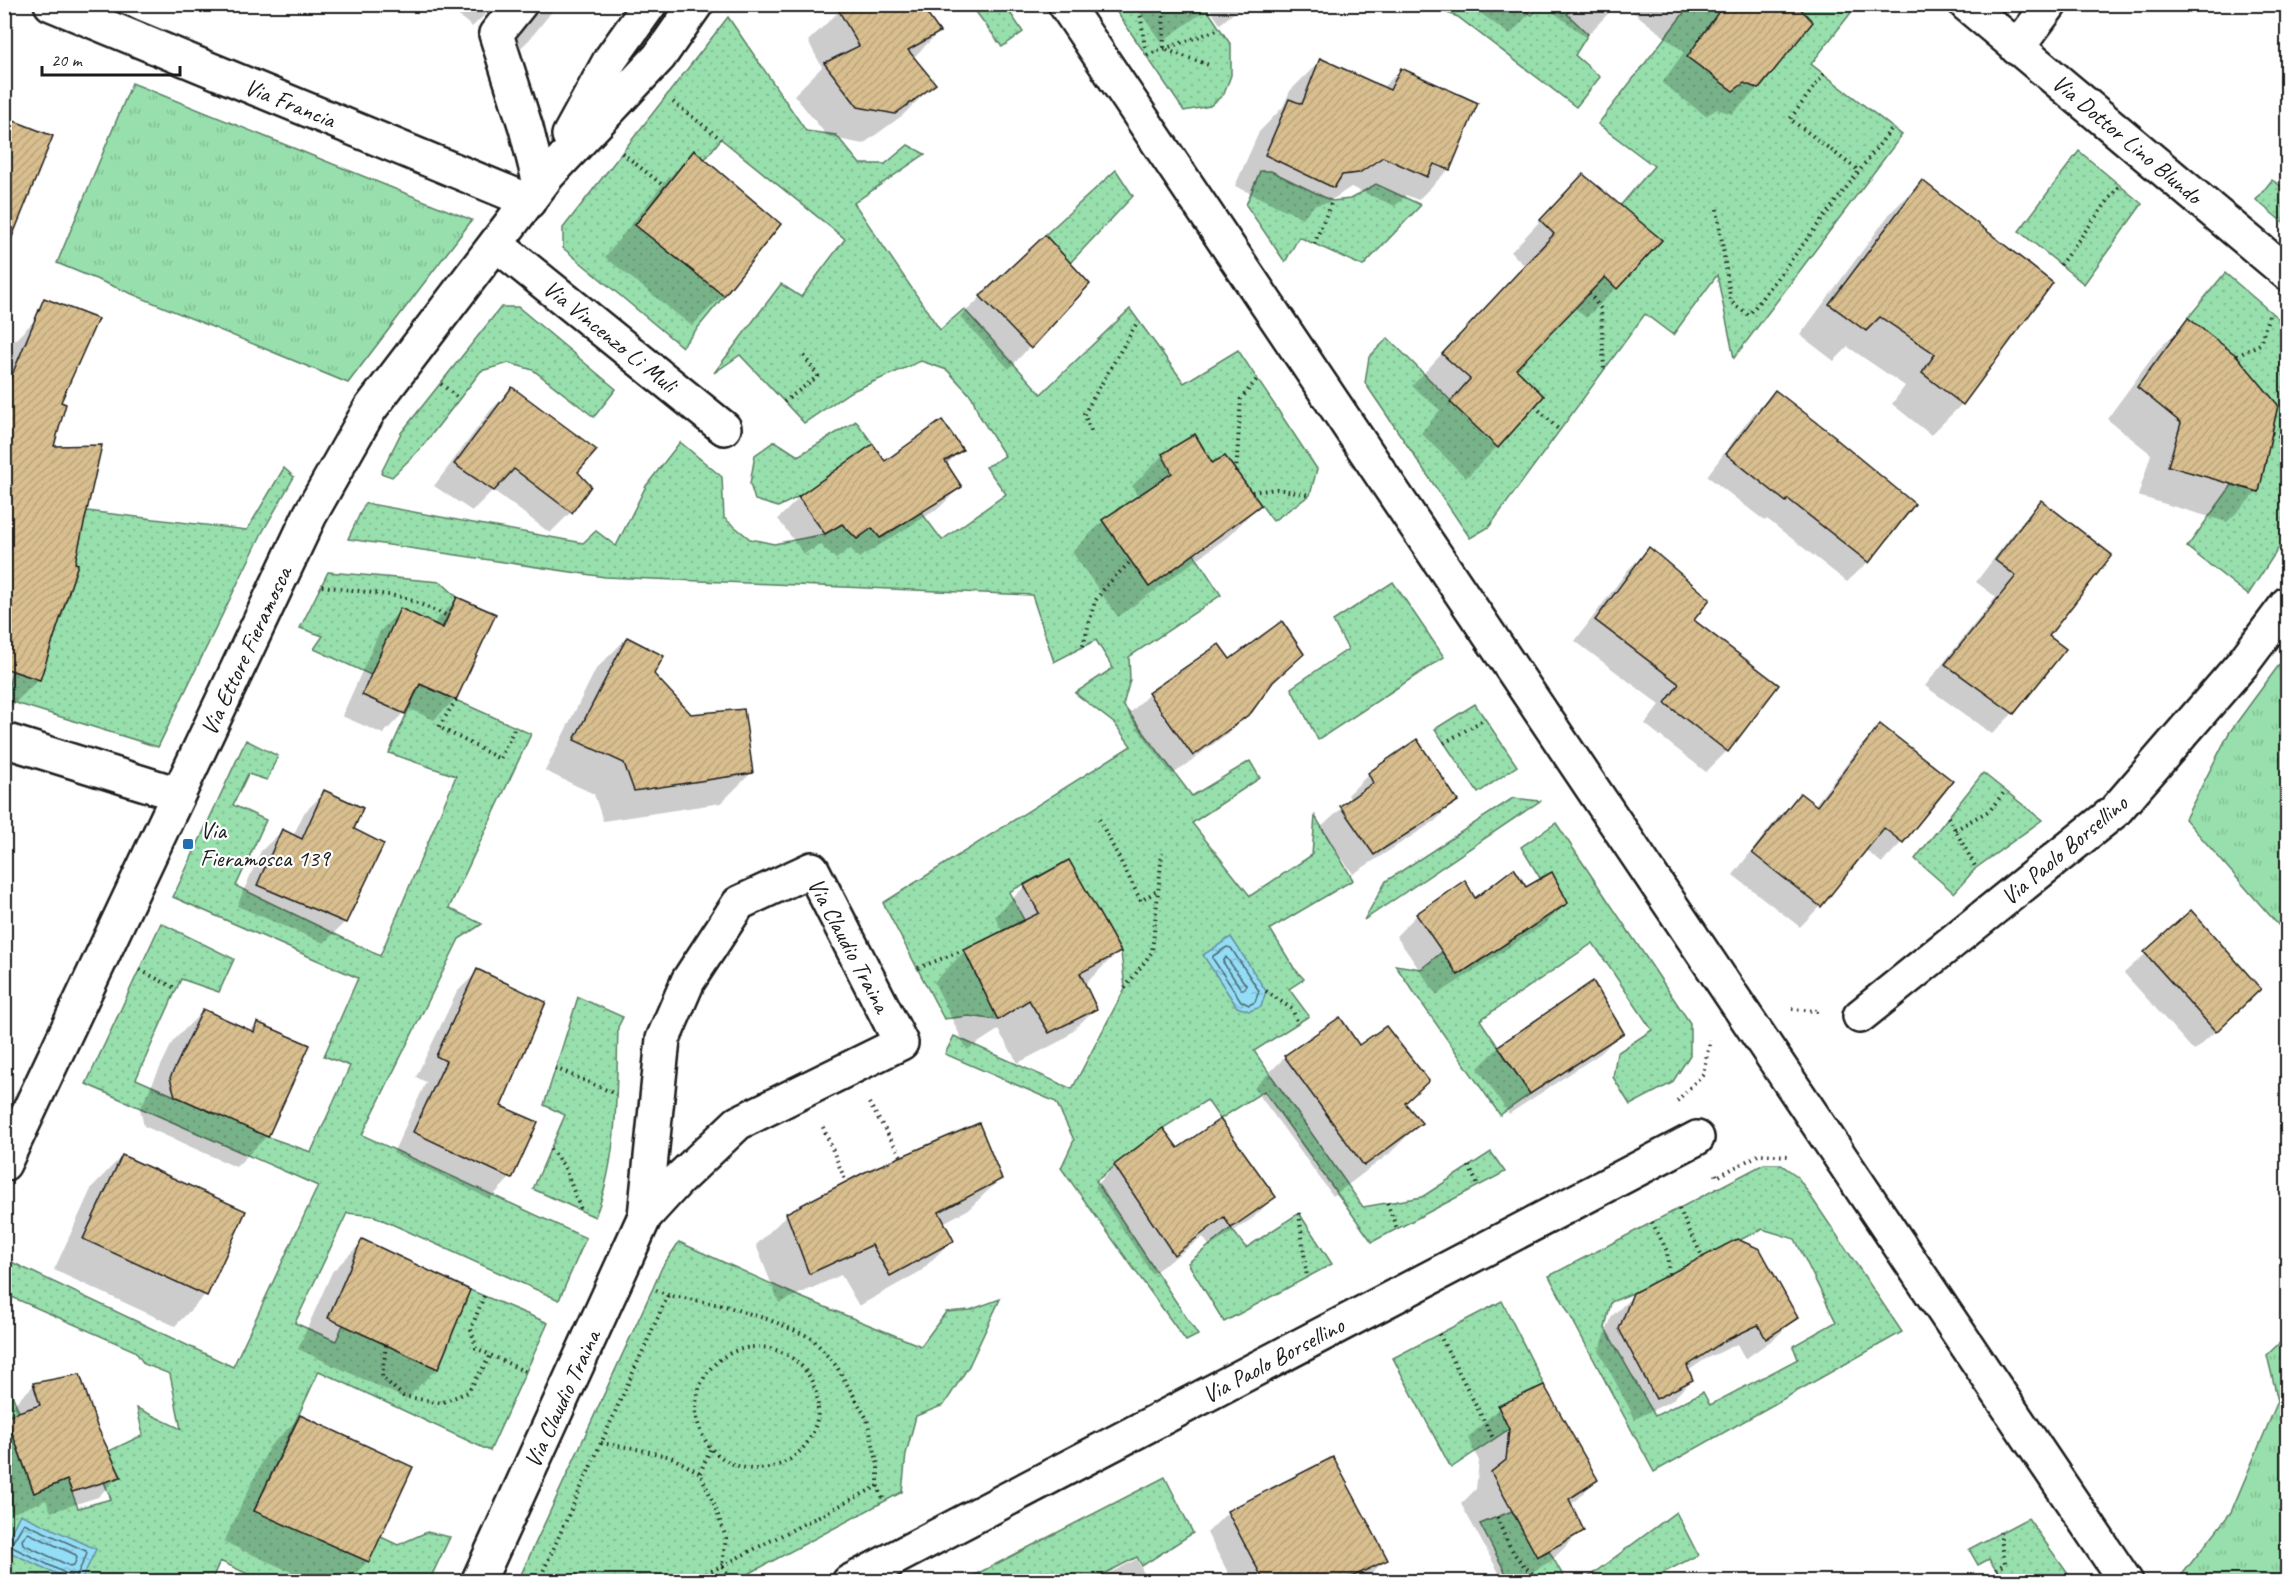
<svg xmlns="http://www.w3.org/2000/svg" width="2292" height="1586" viewBox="0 0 2292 1586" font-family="Caveat,sans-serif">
	<defs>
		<pattern id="grass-tufts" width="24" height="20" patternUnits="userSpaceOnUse" patternTransform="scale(1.5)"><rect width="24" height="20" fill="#97dfac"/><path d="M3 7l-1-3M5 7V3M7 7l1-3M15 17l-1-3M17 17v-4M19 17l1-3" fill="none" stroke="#82bf93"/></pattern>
		<pattern id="park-dots" width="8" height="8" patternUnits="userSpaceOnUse" patternTransform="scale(1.5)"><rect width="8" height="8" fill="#97dfac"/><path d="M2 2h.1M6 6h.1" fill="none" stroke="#82bf93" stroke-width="1.8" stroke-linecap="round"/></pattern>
		<pattern id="water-ripples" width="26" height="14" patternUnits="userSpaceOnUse" patternTransform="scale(1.5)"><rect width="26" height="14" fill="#94ddf6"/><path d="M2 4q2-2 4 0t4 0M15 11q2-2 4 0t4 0" fill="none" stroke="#7fbdd2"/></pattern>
		<pattern id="building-hatch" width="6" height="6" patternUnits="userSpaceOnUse" patternTransform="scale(1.5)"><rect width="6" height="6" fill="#d9bf8f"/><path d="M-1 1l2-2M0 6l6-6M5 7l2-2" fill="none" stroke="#baa47b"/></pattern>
	</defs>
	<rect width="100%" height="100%" fill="#fff"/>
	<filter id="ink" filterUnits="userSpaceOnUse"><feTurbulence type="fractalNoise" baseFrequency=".0167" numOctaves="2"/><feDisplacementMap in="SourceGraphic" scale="12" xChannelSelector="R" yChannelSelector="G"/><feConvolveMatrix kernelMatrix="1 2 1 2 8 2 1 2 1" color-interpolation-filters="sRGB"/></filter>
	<g filter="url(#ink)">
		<!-- grass -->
		<g fill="url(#grass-tufts)" stroke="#5a7e64" stroke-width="1.5">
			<path d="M132,83l340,137 -124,163 -291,-120z"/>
			<path d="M2287,654v281l-102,-116 44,-86z"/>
			<path d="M2287,1336v245h-110l54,-69 47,-111 -11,-46z"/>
		</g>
		<!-- park -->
		<g fill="url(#park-dots)" stroke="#5a7e64" stroke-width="1.5" fill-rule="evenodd">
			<path d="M971,5h34l18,27 -21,15z"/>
			<path d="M1112,5h75l5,7 12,-7 27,40v30l-7,19 -14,12 -26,5z"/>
			<path d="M1427,5h90l15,10 8,-10h34l-7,9 21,20 -13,21 25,22 -24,30 -118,-90z"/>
			<path d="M1690,5h167l-46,59 91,71 -168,223 -17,-83 -44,60 -28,-21 -156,213 -19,11 -105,-155 4,-26 19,-19 110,110 46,-52 -28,-27 89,-93 13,12 44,-48 -42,-34 34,-40 -56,-42z"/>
			<path d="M728,17l78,114 30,4 24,29h25l23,-19 17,9 -71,49 86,127 24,-21 77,85 89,-85 54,74 54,-33 79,119 -7,26 -37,26 -48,-65 -13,7 -17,-28 -23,38 -70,47 47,67 45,-33 27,41 -92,62 1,23 -7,25 69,91 58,-35 10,17 -68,45 58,73 62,-41 3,-39 38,64 -83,49 24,39 10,11 -15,10 20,27 -55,35 109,156 59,-10 69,-45 14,20 -133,70 -108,-151 -44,28 -13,-19 -44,28 -67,53 102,154 -12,6 -125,-173 13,-28 -18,-38 -111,-48 9,-18 118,53 53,-101 -4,-36 -52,-92 -60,32 15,28 -60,30 34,70 -29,-4 -25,3 -61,-116 248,-157 -16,-22 -40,-31 38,-25 -17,-28 -42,22 -22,-67 -427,-18 -257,-38 17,-36 218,40 13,-12 20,15 30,-60 34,-44 42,35 2,41 26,21 24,5 51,-10 17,-10 15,15 15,-11 9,10 40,-26 21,28 64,-46 -20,-27 19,-11 -26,-41 -7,-18 -25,-27 -26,-9 -71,31 -46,31 -64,-68 -26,18 67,-89 20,13 44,-58 -124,-100 -16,20 -11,-9 -59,75 89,71 -42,51 -119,-99v-20z"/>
			<path d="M2079,151l63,53 -58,80 -65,-53z"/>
			<path d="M1116,170l17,26 -63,67 -25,-28z"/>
			<path d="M1260,171h11l61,30 18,-2 26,-15 45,21 -58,61 -64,-29 -14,25 -39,-57z"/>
			<path d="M2272,180l15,10v36l-31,-26z"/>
			<path d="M2225,273l62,53v209l-39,60 -61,-48 45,-62 27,7 19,-86 -41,-50 -49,-38z"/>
			<path d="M501,307h17l98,82 -22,28 -61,-47 -24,-7 -28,8 -59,76 -30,30 -11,-4 20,-40z"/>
			<path d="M856,421l17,23 -75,53 -20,10 -23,-7 -5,-16 5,-29 20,-14 23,15z"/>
			<path d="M284,468l10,9 -32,56 -104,214 -152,-47 6,-29 28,9 38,-116 -73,-25 82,-28 160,19z"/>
			<path d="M328,572l113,10 16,15 -15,30 -42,-18 -29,66 -57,-26 9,-13 -23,-8z"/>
			<path d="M1393,582l51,75 -126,83 -27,-52 57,-39 -15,-28z"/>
			<path d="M420,684l111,50 -82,174 33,16 -23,15 -97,196 224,103 -27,62 -185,-84 -27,-3 -52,110 41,18 7,-16 95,44 32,-79 78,33 -58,128 -171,-80 -65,140 127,26 17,8 29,-13 23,5 -21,44h-166l-43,-20 -9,20h-206l-1,-207 15,38 -13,5 28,76 33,-13 11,28 33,-9 -7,-17 17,-6 -12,-25 34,-16 -6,-27 44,21 -11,-55 -26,-10 -9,-13 -130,-57v-35l228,108 85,-181 -232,-102 75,-161 73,36 -15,33 -38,-13 -45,100 132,58 43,15 39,-86 -26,-10 34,-78 -185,-81 73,-157 32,16 -11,24 -19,-6 -15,31 33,15 -30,66 144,70 76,-180 -67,-23z"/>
			<path d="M1475,704l42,62 -39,27 -43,-64z"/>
			<path d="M1983,773l59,47 -66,48 -22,25 -39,-34z"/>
			<path d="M1513,798l27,3 -176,119 22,-39z"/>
			<path d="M1556,823l134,200v32l-18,28 -42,22 -17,-28 4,-24 35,-23 -59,-87 -113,77 50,74 -30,21 -105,-150 26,4 21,-17 16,23 110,-72 -16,-31 -12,6 -19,-31z"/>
			<path d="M578,997l45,20 -5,10c-2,63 1,131 -23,190l-62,-28 32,-74 -21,-10z"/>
			<path d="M1764,1164h16l17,12 105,156 -248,140 -105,-196zM1762,1229l33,10 41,83 -43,24 5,13 -88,46 -7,-13 -48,24 -50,-88 6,-26 22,-9z"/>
			<path d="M1299,1213l33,51 -108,58 -36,-59 43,-35 15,20z"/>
			<path d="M679,1242l119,54 123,50 25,-34 24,-2 30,-11 -31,67 -25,39 -28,11 -10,38 -4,38 -167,89h-217l135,-293 9,-21z"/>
			<path d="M1502,1301l42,84 -46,21 11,23 -58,39 -58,-110z"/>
			<path d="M1165,1477l28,56 -51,33 -5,-9 -47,24h-127z"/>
			<path d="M1512,1511l26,45 11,-5 17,30h-56l-30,-57z"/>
			<path d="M1676,1512l22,43 -51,26h-64z"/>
			<path d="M2028,1518l45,63h-70l-14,-22 -11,6 -9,-16z"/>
		</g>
		<!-- water -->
		<g fill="url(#water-ripples)" stroke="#64909f" stroke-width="1.5">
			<path d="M1231,937l35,54 -5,16 -12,4 -12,-4 -34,-52z"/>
			<path d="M20,1514l76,35 -15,32h-9l-67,-31v-5z"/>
		</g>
		<!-- shadow -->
		<g fill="#0003">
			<path d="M445,4h51l-24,23z"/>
			<path d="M505,4h53l-29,36 -19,18 -7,-6 13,-16 4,-9z"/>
			<path d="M847,4l92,28 -26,26 21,26 -31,31 -40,29 -35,-7 -34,-42 28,-28 -14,-26z"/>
			<path d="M1134,4h111l-25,20 -11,-16 -48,34z"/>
			<path d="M1468,4h70l-28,31z"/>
			<path d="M1542,4h75l-31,33z"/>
			<path d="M1623,4h175l-40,84 -26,26 -15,-5 -11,7 -44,-33 22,-31z"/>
			<path d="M1321,60l61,28 19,-18 48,99 -31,31 -12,-5 -11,11 -44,-19 -24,16 -12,2 -13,13 -67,-32 24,-54 24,-25 7,-16z"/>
			<path d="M694,152l85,72 -56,71 -31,31 -87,-69 59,-74z"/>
			<path d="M2288,163v19l-8,-3z"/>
			<path d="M1922,182l129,101 -89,121 -31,31 -39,-31 13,-18 -57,-39 -14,14 -34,-26 91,-123z"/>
			<path d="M1553,207l63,81 -30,30 -12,-11 -60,62 28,27 -45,51 -31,31 -45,-45 19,-23 -28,-24 112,-121 -13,-13z"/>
			<path d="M1088,284l-79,85 -49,-52 21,-20z"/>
			<path d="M36,319l23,84 -7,44 -13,232 -29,29 -6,-2v-351l3,-7z"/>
			<path d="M2188,320l89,86 -20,86 -30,30 -89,-26 13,-42 -44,-35 50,-68z"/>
			<path d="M512,389l64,83 -5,40 -21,21 -57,-43 -21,21 -38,-25 57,-76z"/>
			<path d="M1775,392l93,170 -21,20 -80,-63 -2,2 -58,-45 47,-63z"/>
			<path d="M873,446l11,17 77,-13 -15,15 14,22 -21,21 -80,50 -9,-10 -14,11 -16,-15 -16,10 -26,-35 21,-21z"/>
			<path d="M1163,455l48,10 48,40 -30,31 -111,81 -46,-65 31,-31 35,-24 -6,-11z"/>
			<path d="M2041,502l6,135 17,12 -51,64 -21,21 -67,-48 71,-89 -20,-15 45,-59z"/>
			<path d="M1649,549l78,202 -21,21 -61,-48 15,-19 -85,-64 53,-71z"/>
			<path d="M457,599l-2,100 -21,21 -26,-12 -25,26 -41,-18 38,-85 21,-21 33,15 2,-5z"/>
			<path d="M627,638l25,36 38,41 61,58 -30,30 -118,18 -9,-27 -49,-23 51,-102z"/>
			<path d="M1218,646l11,15 38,26 -17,25 -22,21 -56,42 -44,-60 21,-21z"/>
			<path d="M1880,726l22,116 -20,21 -17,-13 -45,56 -20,21 -67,-52 46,-59 21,-21 14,11 46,-59z"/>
			<path d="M1369,774l87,26 -21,21 -82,53 -33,-46 31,-28 -3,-5z"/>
			<path d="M325,792l27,38 30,15 -38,78 -20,20 -87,-37 24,-55 21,-20 11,5 11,-23z"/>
			<path d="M1464,882l10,19 52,-12 41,14 -21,20 -109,72 -41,-59 21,-21z"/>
			<path d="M1025,886l94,65 -35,34 11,24 -31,30 -46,24 -20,-33 -31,20 -33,-68 31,-31 38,-18 -8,-17z"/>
			<path d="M2191,913l47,97 -44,41 -70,-78z"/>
			<path d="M478,971l32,207 -20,21 -97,-46 33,-71 -10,-5 41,-85z"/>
			<path d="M1592,984l30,48 -21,21 -92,61 -31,-46 21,-21z"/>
			<path d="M203,1011l46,20 8,-7 10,112 -31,31 -92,-41 -4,-17 33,-68z"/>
			<path d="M1359,1047l61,76 -31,31 -56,42 -79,-108 31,-31z"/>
			<path d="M1177,1151l97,46 -21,21 -43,29 -7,-10 -51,37 -57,-87 20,-21z"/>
			<path d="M122,1156l83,139 -30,31 -121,-56 38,-83z"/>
			<path d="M1000,1179l-31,30 -26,14 9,17 -31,31 -62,35 -18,-31 -62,28 -23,-58 31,-30z"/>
			<path d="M363,1241l74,127 -31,31 -108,-50 34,-77z"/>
			<path d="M1634,1295l162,23 -21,20 -30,21 -8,-15 -33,16 -16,11 4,9 -21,21 -36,18 -36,-68 13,-35z"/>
			<path d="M34,1385l62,41 23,50 -21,21 -47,15 -5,-12 -33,13 -9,-23v-70l12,-6 -3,-9z"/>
			<path d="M1499,1408l98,71 -27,27 12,24 -31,31 -36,21h-11l-43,-78 15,-15 3,-28 -11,-23z"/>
			<path d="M300,1417l68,144 -21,21h-33l-90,-40 45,-95z"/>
			<path d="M1228,1512l158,47 -23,23h-130l-26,-49z"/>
			<path d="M1137,1559l11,23h-55z"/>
			<path d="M1971,1573l5,9h-21z"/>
		</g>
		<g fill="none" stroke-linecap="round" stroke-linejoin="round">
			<!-- shore -->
			<g stroke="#4c6973" stroke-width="1.5">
				<path d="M1227,947l4,1 28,43 -4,11 -6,3 -8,-4 -28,-42v-3z"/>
				<path d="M1226,957l20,28 -1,4h-4l-18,-27z"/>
				<path d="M24,1523l62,28 1,3 -11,23h-3l-61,-30v-4z"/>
				<path d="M28,1533l48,22 1,3 -3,7 -4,1 -47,-22 -1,-4z"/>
			</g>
		</g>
		<!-- building -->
		<g fill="url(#building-hatch)" stroke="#1c1c1c" stroke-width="1.5">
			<path d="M835,4h85l20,28 -32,18 28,34 -41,30 -37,-7 -34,-44 35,-17z"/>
			<path d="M1724,4h72l17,18 -54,67 -15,-6 -11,8 -46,-34z"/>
			<path d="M1320,58l70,32 11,-22 77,35 -28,67 -16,-6 -7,13 -44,-20 -24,16 -17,2 -8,13 -69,-33 24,-56 13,5z"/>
			<path d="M4,117l49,19 -47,116h-2z"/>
			<path d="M694,150l87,74 -57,72 -89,-71z"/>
			<path d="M1583,174l79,66 -45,49 -12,-12 -89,92 28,27 -46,52 -48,-46 20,-23 -28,-25 112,-120 -14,-14z"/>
			<path d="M1922,180l131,103 -90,122 -41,-32 13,-19 -55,-37 -14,14 -37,-27z"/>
			<path d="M1045,235l45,49 -59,65 -51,-53z"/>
			<path d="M44,298l54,21 -37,83 5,2 -12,42 48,-1 -27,118 3,1 -38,116 -36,-12v-274z"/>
			<path d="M2188,318l49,38 41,49 -19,87 -91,-26 13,-43 -44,-36z"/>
			<path d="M512,387l85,63 -19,22 13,14 -19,27 -58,-44 -20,22 -40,-27z"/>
			<path d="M1775,390l61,47 -1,1 80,66 -46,59 -81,-64 -2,3 -60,-48z"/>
			<path d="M942,420l21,30 -18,11 17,26 -82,51 -8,-10 -15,11 -15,-15 -17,10 -27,-37 75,-53 12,17z"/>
			<path d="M1195,434l17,29 13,-7 36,49 -112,82 -47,-67 70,-47 -10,-19z"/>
			<path d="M2041,500l71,55 -63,81 17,13 -52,65 -69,-50 71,-88 -21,-16z"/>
			<path d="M1649,547l61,52 -16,21 85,65 -51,67 -63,-49 14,-19 -84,-64z"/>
			<path d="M457,597l39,17 -40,86 -36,-16 -15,30 -43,-19 38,-87 43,20z"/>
			<path d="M1282,621l22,33 -31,28 -22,31 -58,43 -45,-63 71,-49 11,15z"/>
			<path d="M627,637l37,19 -10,18 37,40 53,-5 9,64 -119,18 -10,-28 -50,-23z"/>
			<path d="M1880,724l73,57 -50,62 -19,-15 -63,79 -69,-54 48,-60 17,13z"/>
			<path d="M1417,739l41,62 -84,54 -34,-49 33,-23 -5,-10z"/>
			<path d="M324,790l39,18 -9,21 30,15 -38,79 -89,-38 25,-56 20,10z"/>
			<path d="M1069,860l52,92 -41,21 17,36 -48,24 -20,-33 -31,20 -34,-70 75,-37 -15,-28z"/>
			<path d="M1514,868l12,19 26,-15 16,31 -110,72 -42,-61 49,-34 10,18z"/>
			<path d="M2191,910l70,79 -45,43 -72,-80z"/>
			<path d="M477,969l69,33 -45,104 37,16 -26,57 -99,-47 33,-71 -10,-5z"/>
			<path d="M1593,981l31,52 -94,61 -32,-48z"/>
			<path d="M203,1009l51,23 3,-10 53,23 -42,92 -93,-41 -5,-18z"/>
			<path d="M1340,1017l19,28 27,-19 43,55 -24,22 17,20 -58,43 -80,-110z"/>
			<path d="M1220,1119l56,78 -45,31 -7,-11 -50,38 -60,-90 49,-37 15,20z"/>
			<path d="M979,1123l23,56 -63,33 15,29 -64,35 -18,-31 -63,29 -23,-61 79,-41z"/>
			<path d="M122,1155l124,56 -39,85 -124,-57z"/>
			<path d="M362,1239l108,51 -32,79 -110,-51z"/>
			<path d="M1737,1239l23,10 38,69 -32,21 -8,-14 -32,15 -39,26 6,14 -37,19 -37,-70 14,-36z"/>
			<path d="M80,1374l17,52 24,51 -49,15 -5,-12 -33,13 -28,-77 34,-11 -7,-22z"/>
			<path d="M1544,1385l54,95 -29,19 15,32 -47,26 -46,-85 15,-12 3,-31 -11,-23z"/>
			<path d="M300,1415l113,52 -44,95 -115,-51z"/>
			<path d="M1333,1457l55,103 -45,21h-79l-37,-70z"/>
		</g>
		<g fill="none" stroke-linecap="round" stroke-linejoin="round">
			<defs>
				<g id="minor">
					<path d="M51,4l478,197"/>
					<path d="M520,4l-24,30 30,94 14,56"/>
					<path d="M1966,4l322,270"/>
					<path d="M2017,48l33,-44"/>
					<path d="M496,244l228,184"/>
					<path d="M4,740l174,54"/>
					<path d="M1860,1016l255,-205 128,-148 45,-60"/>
					<path d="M478,1582l167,-366 33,-36 60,-57 163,-80 -89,-174 -73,34 -51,78 -25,58 -18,177"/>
					<path d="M849,1582l848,-444"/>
				</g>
				<g id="major">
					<path d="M1065,4l1061,1578"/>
					<path d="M569,135l41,-75 40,-56"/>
					<path d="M4,1164l306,-649 60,-106 178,-234 111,-118 37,-53"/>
				</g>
			</defs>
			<!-- minor casing -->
			<use href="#minor" stroke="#1c1c1c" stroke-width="38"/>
			<!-- major casing -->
			<use href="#major" stroke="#1c1c1c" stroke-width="38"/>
			<!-- path -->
			<g stroke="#1c1c1c" stroke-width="4" stroke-dasharray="1.5 4.5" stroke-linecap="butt">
				<path d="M1139,4l6,44"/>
				<path d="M1163,4l1,45 45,16"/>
				<path d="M1147,55l73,-26"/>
				<path d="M1824,74l-34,45 69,52"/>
				<path d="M673,102l48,37"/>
				<path d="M622,153l43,34"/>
				<path d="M1717,209l14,93 18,13 143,-187"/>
				<path d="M1314,244l18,-43"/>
				<path d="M2060,265l59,-79"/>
				<path d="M1589,293l12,16 3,62"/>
				<path d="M2237,356l23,-12 10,-32"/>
				<path d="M441,384l18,15"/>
				<path d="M784,402l34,-26 -15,-22"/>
				<path d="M1535,406l25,25"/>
				<path d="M1091,431l-7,-17 54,-93"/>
				<path d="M2272,433l16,6"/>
				<path d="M1236,472l5,-73 16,-20"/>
				<path d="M1252,492l25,-3 33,6"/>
				<path d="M322,586l81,11 45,19"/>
				<path d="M1083,646l12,-45 12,-16 24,-24"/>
				<path d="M456,700l-17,27 61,32 15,-32"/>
				<path d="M1444,743l41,-24"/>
				<path d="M1948,817l28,51"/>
				<path d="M1099,819l42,82 18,-12"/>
				<path d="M1955,830l35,-20 15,-19"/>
				<path d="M918,968l46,-18"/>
				<path d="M140,970l37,19"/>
				<path d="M1125,988l27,-36 10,-99"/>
				<path d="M1266,991l26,18 6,14"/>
				<path d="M1792,1009l24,2 3,-2"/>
				<path d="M555,1068l61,26"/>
				<path d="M1677,1101l26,-27 7,-34"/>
				<path d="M869,1103l32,53"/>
				<path d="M823,1127l23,55"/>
				<path d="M550,1149l14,17 17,44"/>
				<path d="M1469,1166l9,20"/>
				<path d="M1716,1174l1,3 43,-23 29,2"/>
				<path d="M1387,1203l10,26"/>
				<path d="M1679,1209l24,49"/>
				<path d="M1299,1213l8,64"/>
				<path d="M1652,1222l15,29 2,24"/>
				<path d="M656,1290l12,5 57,11 45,14 42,18 25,29 30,52 11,46v21l6,16"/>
				<path d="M484,1296l-13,33 5,19 50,24"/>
				<path d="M1439,1334l55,106"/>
				<path d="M386,1345l-4,32 21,19 38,7 27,-11 23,-37"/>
				<circle cx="757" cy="1408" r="61"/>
				<path d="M4,1417l2,-1"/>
				<path d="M601,1443l31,5 39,9 29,16 14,31 12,34 -4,27 10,17"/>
				<path d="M700,1473l11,-25"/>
				<path d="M1497,1517c11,30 20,46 46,65"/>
				<path d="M1996,1570l9,-7 -5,-31"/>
				<path d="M964,1581l87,-8 7,9"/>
				<path d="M541,1582v-6l127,-281"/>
				<path d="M690,1582l188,-96"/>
			</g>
			<!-- minor -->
			<use href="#minor" stroke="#fff" stroke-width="33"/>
			<!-- major -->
			<use href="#major" stroke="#fff" stroke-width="33"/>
		</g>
	</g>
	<!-- markers -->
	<rect fill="#1f6fb2" stroke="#fff" stroke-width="2" x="182" y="838" width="12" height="12" rx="3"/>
	<g text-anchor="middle" stroke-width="4.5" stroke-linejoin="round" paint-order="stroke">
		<!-- street labels -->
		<g font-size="24" fill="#1c1c1c" stroke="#fff">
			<text transform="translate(290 103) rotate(22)" y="8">Via Francia</text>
			<text transform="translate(2127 139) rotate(40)" y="8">Via Dottor Lino Blundo</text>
			<text transform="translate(610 336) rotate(39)" y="8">Via Vincenzo Li Muli</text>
			<text transform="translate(246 651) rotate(-65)" y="8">Via Ettore Fieramosca</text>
			<text transform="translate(2064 850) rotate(-40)" y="8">Via Paolo Borsellino</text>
			<text transform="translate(849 945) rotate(62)" y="8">Via Claudio Traina</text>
			<text transform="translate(1273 1360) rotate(-28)" y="8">Via Paolo Borsellino</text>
			<text transform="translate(562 1399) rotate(-65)" y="8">Via Claudio Traina</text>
		</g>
		<!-- poi labels -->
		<g font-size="24" fill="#1c1c1c" stroke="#fff" text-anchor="start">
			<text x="200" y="838">Via<tspan x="200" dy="28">Fieramosca 139</tspan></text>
		</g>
	</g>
	<!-- margin -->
	<rect width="2292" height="1586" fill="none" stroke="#fff" stroke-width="24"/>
	<rect x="12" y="12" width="2268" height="1562" fill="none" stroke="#1c1c1c" stroke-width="2" filter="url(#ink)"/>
	<!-- scale -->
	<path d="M42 66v9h138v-9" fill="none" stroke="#1c1c1c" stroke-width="3"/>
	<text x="51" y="66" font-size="18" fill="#1c1c1c" stroke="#ffffff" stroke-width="4.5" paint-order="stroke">20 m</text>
</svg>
